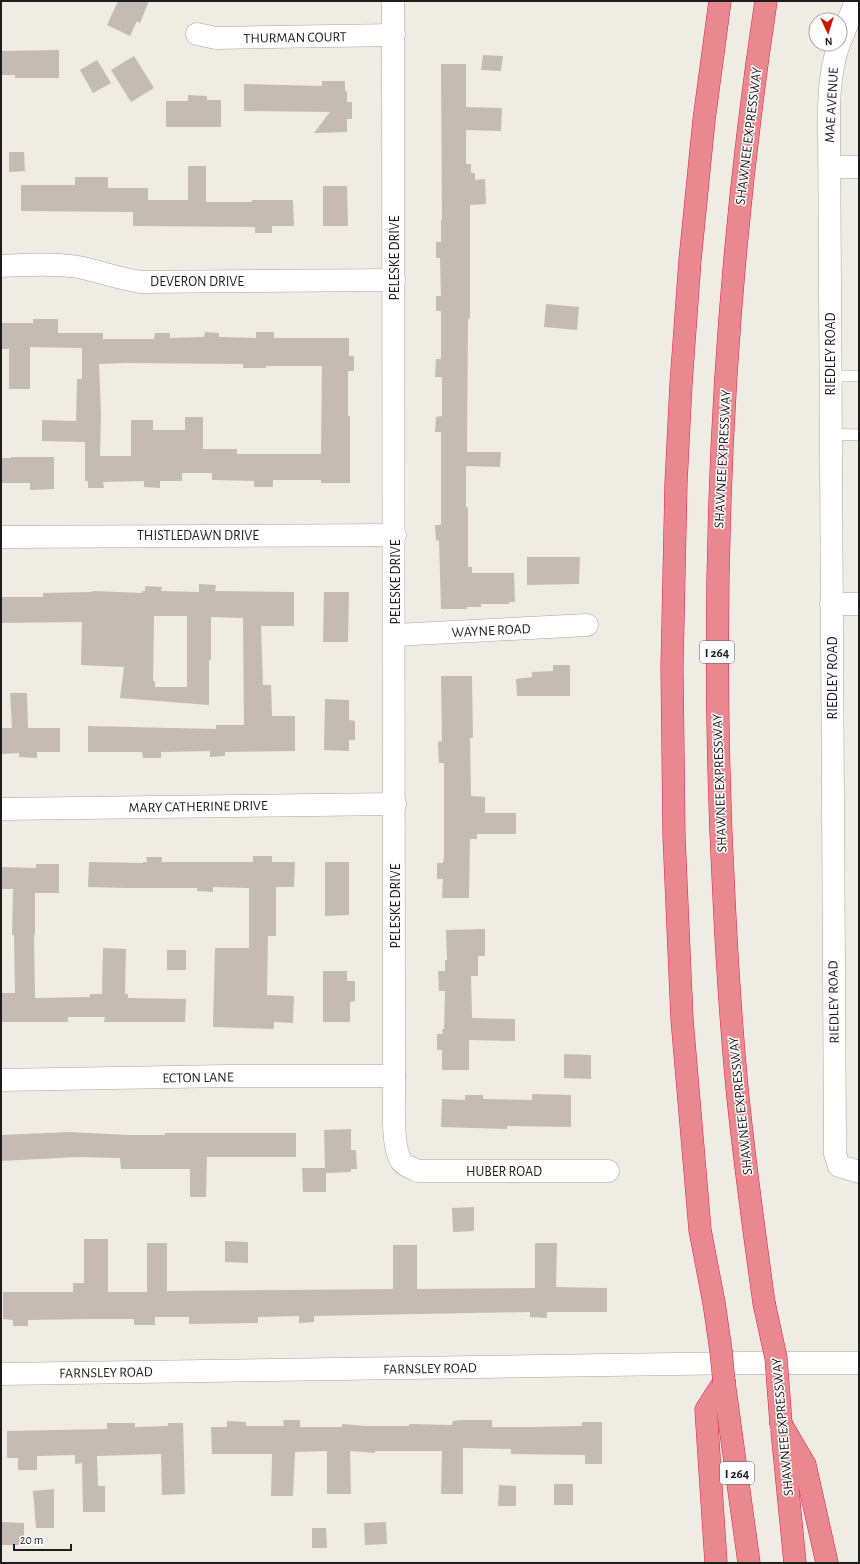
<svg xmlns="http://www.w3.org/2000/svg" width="860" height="1564" viewBox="0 0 860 1564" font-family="'Alegreya Sans',sans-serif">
	<rect width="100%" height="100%" fill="#efece3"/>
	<!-- building -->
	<g fill="#c4bcb2" fill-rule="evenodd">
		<path d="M118,1h31l-9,22 -3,-2 -7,15 -23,-11z"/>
		<path d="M59,50v28h-44v-3h-14v-24z"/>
		<path d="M483,55l20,1 -2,15 -20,-1z"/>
		<path d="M134,56l20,32 -23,14 -20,-32z"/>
		<path d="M97,60l14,23 -18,10 -13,-23z"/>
		<path d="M441,64h25v43l36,1 -1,23 -35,-1v34h5v9h4v7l10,-1 1,25 -16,1v114h-2l-1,133h34l-1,15 -34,-1v41h2v60h4v6h42l1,29h-6v2h-28v3h-14v2h-26l-2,-69 -3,1 -1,-16h6v-93h-6l1,-15 6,-1v-39h-7l1,-18h5v-48h-5v-15h5l-1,-38h-4v-16h5v-22h1z"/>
		<path d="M322,81h23v10h2v11h5v17h-5v13l-33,1 16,-21 -86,-1v-27l78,2z"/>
		<path d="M188,95l19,1v4h14v27h-55v-26h22z"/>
		<path d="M9,152h15l1,19 -16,1z"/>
		<path d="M188,166h18v36h46v-2h41l1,26h-22v7h-17v-6l-122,-1v-14l-112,-1v-26h54v-8h33v11h40v12h40z"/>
		<path d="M323,186h24l1,40h-25z"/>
		<path d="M546,304l33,3 -2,23 -33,-3z"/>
		<path d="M33,319h25v14h45v6h51l1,-6h15v5l34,-1 1,-5 14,1v4l37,1v-6h18v6h75v18h5v15h-6v45h2v67h-29v-3h-48v7h-19v-6l-42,-1v-7h-30v8h-22v7l-16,-1v-6l-41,1 1,6h-16v-7h-3v-39l-43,-1v-21l34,1 1,-42h5v-31l-52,-1v42h-21v-40h-8v-26h32zM125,363l118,1v4h23v-2h56l-1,88h-84v-5h-34v-32h-18v13h-32v-10h-22v36h-31l1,-42 -2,-50z"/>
		<path d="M11,457h43v32l-24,1v-7h-29v-25h10z"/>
		<path d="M527,557h53l-1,27 -52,1z"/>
		<path d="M199,584l17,1 -1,6 79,1v34h-33l2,59h8l1,31h23v35l-70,1v4l-15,1v-6l-49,1v6h-18l-1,-6h-54v-26l128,3v-4h28l-1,-107 -32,-1v43h-2v45l-89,-7 4,-31 -43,-2 1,-43 -81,1v-26h42v-4l47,-1 4,-1 48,2v-2h3v-5l17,1 -1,4 38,1zM154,616h33v71h-32v-6h-2z"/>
		<path d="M324,592h25l-1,50h-25z"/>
		<path d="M553,665h17v31h-53l-1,-17 16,-2v-5l21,-1z"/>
		<path d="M441,676h31l1,62h-3l1,58 14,1v16h31v21h-39v5h-7l-1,59h-27l1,-19h-6v-16h6l1,-6v-94h-5l-1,-21 4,-1z"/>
		<path d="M10,693h17l1,35h32v24h-23v6l-18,-1v-4l-18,1v-26h11z"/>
		<path d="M325,699l24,1v20l6,1v19h-6v11l-25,-1z"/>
		<path d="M253,856h19v6h23l-1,25h-18v49h-8l-1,59 27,1 -1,27 -19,-1v7l-61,-2 2,-79h34v-60l-36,-1v5l-16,-1v-3h-71l-38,-1 1,-25 54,1v-1h4l-1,-5h16v5h91z"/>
		<path d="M325,862h24v53l-24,1z"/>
		<path d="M36,864h23v29h-24v42h-1l1,63 55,-1v-3h12l1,-46 23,1 -1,45h3v4l58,1 -1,23h-81l1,-5h-37v5h-67v-29h14l-1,-58h-2l1,-46h-12v-22l35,1z"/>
		<path d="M485,929v27h-7v20h-7l1,42 43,1v22l-46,-1v30h-27v-20h-5v-16h6l-1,-5h2l1,-38h-6l-1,-20h7v-11h2l-1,-30z"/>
		<rect x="167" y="950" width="19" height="20"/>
		<path d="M323,971h24v10h8v20l-5,1v20h-27z"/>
		<path d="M564,1054l27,1v24l-27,-1z"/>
		<path d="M532,1094l39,1v32l-64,-1v3l-66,-2 1,-28 23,1v-5h18v4l49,1z"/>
		<path d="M351,1129v21h5l1,19h-6v3l-25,1v19h-23l-1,-24h23l-1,-38z"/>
		<path d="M69,1132l60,3h36v-2h131v24h-89l-1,40h-16v-28h-69l-1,-11 -43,-1 -76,4v-26z"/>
		<path d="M474,1207v24l-21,1 -1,-24z"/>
		<path d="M84,1239h24v53h39v-49h20v48l226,-2v-44h24v44l118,-1v-45h22l-1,44 51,1v24h-60v6l-17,-1v-5l-216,4v6l-15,1v-7l-41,1v6l-69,1v-7h-34v8h-21v-6h-46l-60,1v6h-15v-6l-10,-1v-27h70v-9h11z"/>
		<path d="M225,1241l23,1v21l-23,-1z"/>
		<path d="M283,1420h17v7h42v-3l23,2h44v-2l43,1 1,-4 9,-1h30v7h41l49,-1v-4h20v42h-17v-9l-74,-1v-5l-48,-1v46h-22l1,-43h-67v2l-25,-2 1,43h-24v-43l-32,1 -2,44h-22l1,-42h-60l-1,-27h16v-6l19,1v4h38z"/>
		<path d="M107,1423h28v4l33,-1v-3h15l2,71 -23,1 -1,-41 -64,2 1,30h7v26h-22l-1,-49 -7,1v-9l-38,1v14h-19v-12h-11v-27l100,-2z"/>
		<rect x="554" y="1484" width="19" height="21"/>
		<path d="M499,1485l17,1v20h-18z"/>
		<path d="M54,1489v39h-18l-3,-37z"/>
		<path d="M2,1522l22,1v22h-22z"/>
		<path d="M386,1522l1,22 -22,1 -1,-22z"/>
		<path d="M312,1528h14l1,20h-15z"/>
	</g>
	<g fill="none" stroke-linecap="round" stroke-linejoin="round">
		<defs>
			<g id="service">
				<path d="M831,376h28"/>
				<path d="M831,434l28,1"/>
			</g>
			<g id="minor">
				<path d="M393,1l1,1075c1,20 -4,71 8,86 4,5 11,6 16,9h190"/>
				<path d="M197,34l19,4 178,-3"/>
				<path d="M840,42l16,-41"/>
				<path d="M839,44c-8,23 -10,45 -10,70l6,1030v10l4,12 20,6"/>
				<path d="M830,167h29"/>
				<path d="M1,266c25,-1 52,-3 77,1 21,4 41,12 63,15l253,-2"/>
				<path d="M1,537l394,-2"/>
				<path d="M831,604h28"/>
				<path d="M395,635l192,-10"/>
				<path d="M1,809l394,-5"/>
				<path d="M1,1080l226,-4h167"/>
				<path d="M1,1374l741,-11h117"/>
			</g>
			<g id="motorway">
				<path d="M720,1l-16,119 -14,140 -9,124 -5,99 -4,184 2,169 8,183 18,211 14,73 7,48"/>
				<path d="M764,1303c-10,-72 -20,-144 -27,-215 -6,-64 -10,-127 -13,-190 -16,-299 -3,-601 42,-897"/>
				<path d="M724,1382l25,181"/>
				<path d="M781,1424l24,41 22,98"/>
				<path d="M782,1431l13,132"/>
				<path d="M716,1563l-10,-153 18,-28"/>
			</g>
		</defs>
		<!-- service casing -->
		<use href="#service" stroke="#a4a4a4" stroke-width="12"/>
		<!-- minor casing -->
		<use href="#minor" stroke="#a4a4a4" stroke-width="23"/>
		<!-- motorway casing -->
		<use href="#motorway" stroke="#de1e49" stroke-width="23"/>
		<!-- service -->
		<use href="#service" stroke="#fff" stroke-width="11"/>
		<!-- minor -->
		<use href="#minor" stroke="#fff" stroke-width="22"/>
		<!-- motorway -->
		<use href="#motorway" stroke="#e9888e" stroke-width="22"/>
		<defs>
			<g id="motorway-bridge">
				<path d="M764,1303l12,55 5,66"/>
				<path d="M721,1351l3,31"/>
			</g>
		</defs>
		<!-- motorway-bridge casing -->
		<use href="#motorway-bridge" stroke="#de1e49" stroke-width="23" stroke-linecap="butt"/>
		<!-- motorway-bridge -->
		<use href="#motorway-bridge" stroke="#e9888e" stroke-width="22"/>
	</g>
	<g text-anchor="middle" stroke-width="3" stroke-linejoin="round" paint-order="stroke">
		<!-- shield labels -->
		<g fill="#fff" stroke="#616161" stroke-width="1">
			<rect x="700" y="641" width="34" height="22" rx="3"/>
			<rect x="720" y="1462" width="34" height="22" rx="3"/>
		</g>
		<g font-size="13" font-weight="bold" fill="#1d1d1d">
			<text x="717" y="657">I 264</text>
			<text x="737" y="1478">I 264</text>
		</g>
		<!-- street labels -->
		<g font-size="14" fill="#1d1d1d" stroke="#fff">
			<text transform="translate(295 37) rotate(-1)" y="5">THURMAN COURT</text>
			<text transform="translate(831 105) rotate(-87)" y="5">MAE AVENUE</text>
			<text transform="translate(748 136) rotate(-83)" y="5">SHAWNEE EXPRESSWAY</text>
			<text transform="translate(394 258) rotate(-90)" y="5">PELESKE DRIVE</text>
			<text x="197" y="286">DEVERON DRIVE</text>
			<text transform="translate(830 354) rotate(-90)" y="5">RIEDLEY ROAD</text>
			<text transform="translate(722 459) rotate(-87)" y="5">SHAWNEE EXPRESSWAY</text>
			<text x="198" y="540">THISTLEDAWN DRIVE</text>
			<text transform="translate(395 582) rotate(-90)" y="5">PELESKE DRIVE</text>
			<text transform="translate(491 630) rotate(-3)" y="5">WAYNE ROAD</text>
			<text transform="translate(832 678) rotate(-90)" y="5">RIEDLEY ROAD</text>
			<text transform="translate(719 783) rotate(-92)" y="5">SHAWNEE EXPRESSWAY</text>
			<text transform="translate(198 806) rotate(-1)" y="5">MARY CATHERINE DRIVE</text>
			<text transform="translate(395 906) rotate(-90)" y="5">PELESKE DRIVE</text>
			<text transform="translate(833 1002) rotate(-91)" y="5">RIEDLEY ROAD</text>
			<text transform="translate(198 1077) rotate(-1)" y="5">ECTON LANE</text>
			<text transform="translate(740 1106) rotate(-96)" y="5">SHAWNEE EXPRESSWAY</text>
			<text x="504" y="1176">HUBER ROAD</text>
			<text transform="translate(430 1368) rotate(-1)" y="5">FARNSLEY ROAD</text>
			<text transform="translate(106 1372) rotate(-1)" y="5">FARNSLEY ROAD</text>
			<text transform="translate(782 1427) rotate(-95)" y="5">SHAWNEE EXPRESSWAY</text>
		</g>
	</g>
	<!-- border -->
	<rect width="860" height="1564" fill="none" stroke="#1d1d1d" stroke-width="4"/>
	<!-- north arrow -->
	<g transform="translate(828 32) rotate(176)"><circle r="19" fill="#ffffff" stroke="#a5a5a5"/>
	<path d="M0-3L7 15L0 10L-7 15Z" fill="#cb1800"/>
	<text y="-6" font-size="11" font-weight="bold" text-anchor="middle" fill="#1d1d1d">N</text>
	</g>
	<!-- scale -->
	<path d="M14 1544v6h57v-6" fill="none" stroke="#1d1d1d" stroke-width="2"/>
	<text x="20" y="1544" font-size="12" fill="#1d1d1d" stroke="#ffffff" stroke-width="3" paint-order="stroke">20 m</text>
</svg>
